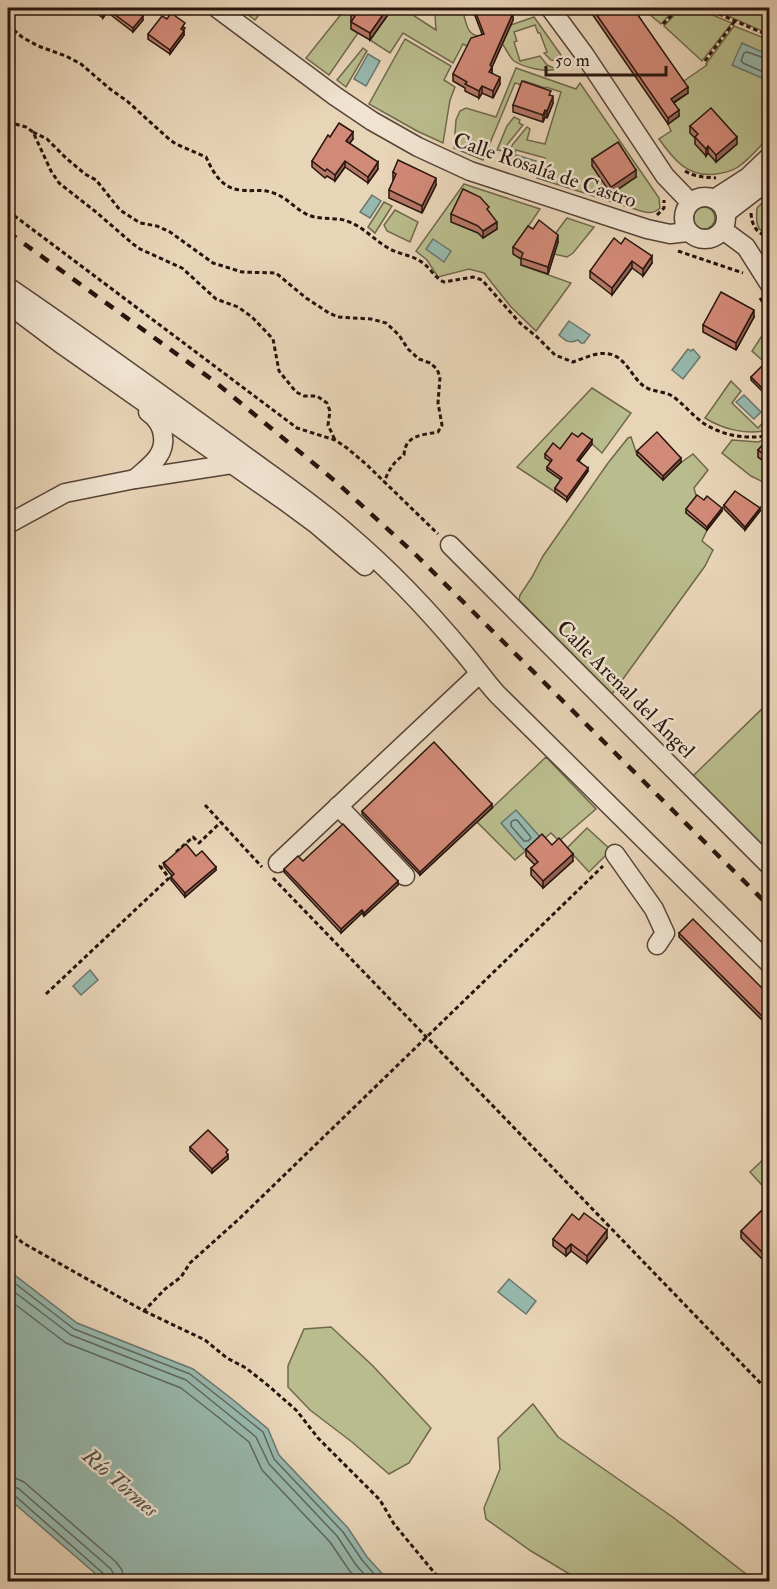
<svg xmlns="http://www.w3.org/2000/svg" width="777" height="1589" viewBox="0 0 777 1589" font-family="'IM FELL Double Pica',serif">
	<rect width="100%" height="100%" fill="#e8d4b7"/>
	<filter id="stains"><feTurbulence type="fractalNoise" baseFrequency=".00333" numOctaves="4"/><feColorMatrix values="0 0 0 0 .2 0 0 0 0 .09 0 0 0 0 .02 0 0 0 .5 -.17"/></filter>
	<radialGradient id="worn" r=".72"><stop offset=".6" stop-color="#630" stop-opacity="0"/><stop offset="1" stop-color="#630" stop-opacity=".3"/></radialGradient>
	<!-- green -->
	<g fill="#b9bc8c" stroke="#70684c" stroke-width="1.5">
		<path d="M239,8h25l-9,12z"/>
		<path d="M346,8h14l-8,21 6,4 -29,42 -23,-17z"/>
		<path d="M375,8h27l34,22 -1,-15 -5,-7h39l-5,8c3,10 4,19 15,20l55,-19 32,45 -15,-2 -7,-7 3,-1 -7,-19h-2l-3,-8 -21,7 3,9 -3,1 6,19 20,-5 7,9 9,4c-10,4 -33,-2 -42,-8 -5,-4 -7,-11 -11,-16 -4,-3 -9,-5 -13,-7l-23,8 -4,-2 -10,19 -50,-30 -13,20 -20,-13 17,-24z"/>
		<path d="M642,8h34l-15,16z"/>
		<path d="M681,8h15l36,15 -30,38 -38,-35z"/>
		<path d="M710,8h59v26z"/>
		<path d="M734,26l35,14v97c-10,10 -19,22 -31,30 -6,4 -14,6 -22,7 -28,4 -42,-14 -57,-35l12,-8 -3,-7 11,-8 -8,-12 10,-21 26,-18 -1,-1z"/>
		<path d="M405,39l46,27 -7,14 11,7 -5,13 -7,43 -26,-12 -48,-27z"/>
		<path d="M363,48l4,3 -21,36 -9,-7z"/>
		<path d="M516,68l60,21 4,-6 79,115 1,10c-7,6 -11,5 -19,3l-104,-33 8,-20 -29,-8 -6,14 -6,-2 9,-18 14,-17 3,2 -3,11 18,4 16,-52 -15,-5 -1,1 -21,-7 -2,4 -7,-2 -32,77 -29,-12 2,-28 4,-9 6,-3 30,9z"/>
		<path d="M514,117l6,3 -1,3 4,2 -21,26 -5,-1 10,-24z"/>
		<path d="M464,184l76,25 -21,31 4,20 -2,5 50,18 -35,48 -25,-24 -27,-34 -15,-4 -31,8 -11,-17 -11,-9z"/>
		<path d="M769,196v40c-14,-7 -13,-14 -12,-28z"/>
		<path d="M384,202l8,4 -17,27 -7,-6z"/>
		<circle cx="704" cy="218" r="11"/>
		<path d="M395,210l23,12 -8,20 -23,-11 -3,-6z"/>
		<path d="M567,218l27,9 -21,26 -6,4 -13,-3 3,-12 -5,-4z"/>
		<path d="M769,325v27l-7,8 -10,-9z"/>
		<path d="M731,381l10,10 -9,12 26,25 11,-12v14c-22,5 -45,0 -64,-12z"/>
		<path d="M592,388l39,25 -29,40 -10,-9 -40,19 11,18 -8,11 -38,-25z"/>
		<path d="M631,437l6,18 25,24 21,-18 10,-7 15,16 -14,18 3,11 -11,14 21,17 -5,11 11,9 -8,16 -93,128 -93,-94 1,-5 12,-18 11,-21 65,-93 20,-25z"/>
		<path d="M769,438v47l-18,-9 -29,-23 10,-13 26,2z"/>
		<path d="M769,702v151l-76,-77z"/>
		<path d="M546,757l50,52 -37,32 -8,-8 -6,5 -3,-1 -27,23 -38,-38z"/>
		<path d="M587,828l24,22 -22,22 -22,-24z"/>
		<path d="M769,1154v39l-19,-21z"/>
		<path d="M331,1327l41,38 59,63 -22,35 -20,11 -37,-32 -42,-32 -22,-23v-21l16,-37z"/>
		<path d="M533,1404l25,33 116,81 81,63h-174l-50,-30 -45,-32 -2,-11 16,-39 -2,-31z"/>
	</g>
	<!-- water -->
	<g fill="#97b8ad" stroke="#6a766d" stroke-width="1.5">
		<path d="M742,43l27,12v26l-37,-16z"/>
		<path d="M368,54l12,7 -14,25 -12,-7z"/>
		<path d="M516,155l20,6 -3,10 -20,-6z"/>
		<path d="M372,195l9,6 -11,17 -10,-6z"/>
		<path d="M433,239l18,12 -7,11 -18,-13z"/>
		<path d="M569,321l21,14 -6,8h-3l-3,-3c-9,4 -12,1 -19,-5z"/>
		<path d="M688,349l3,2 2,-2 7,8 -17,22 -11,-9z"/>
		<path d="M744,395l17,17 -7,7 -18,-17z"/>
		<path d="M516,810l25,28 -16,13 -24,-28z"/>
		<path d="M90,970l8,10 -17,15 -8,-9z"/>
		<path d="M8,1270l69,53 116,46 39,30 36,30 11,26 69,73 19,29 22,24h-285l-96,-83z"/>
		<path d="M509,1279l27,22 -10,13 -28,-22z"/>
	</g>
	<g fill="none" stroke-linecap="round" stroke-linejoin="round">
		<!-- shore -->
		<g stroke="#5e665d" stroke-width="1.5">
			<path d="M770,60l-23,-8 -3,1 -3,8 2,2 27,12"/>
			<path d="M514,820h3l13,16 1,2 -3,3h-4l-13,-15v-4z"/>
			<path d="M8,1278l66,51 116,45 38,30 35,28 11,27 69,73 19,28 19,22"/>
			<path d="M8,1287l63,48 115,45 37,30 33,27 13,27 68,72 19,29 15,17"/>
			<path d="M8,1299l58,44 115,45 37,29 31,25 13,28 68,72 19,28 10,12"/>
			<path d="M8,1477l7,1 9,4 92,80 6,8 2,12"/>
			<path d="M8,1486h5l6,3 92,80 3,6 1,7"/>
			<path d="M8,1494l6,1 91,80 2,7"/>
		</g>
		<defs>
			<g id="minor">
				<path d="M217,8l118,88 37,25 46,26 52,24 177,58 23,5 18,-2"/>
				<path d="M550,8l34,46 81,122 25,26"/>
				<circle cx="705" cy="218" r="21"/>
				<path d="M714,199l34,-22 22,-21"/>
				<path d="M726,213l44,-34"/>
				<path d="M723,230l23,17 24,38"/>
				<path d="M8,287c76,52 151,106 225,160 39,29 80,56 116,88 41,35 80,76 114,117 12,14 22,29 34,42l273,270"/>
				<path d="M8,304l56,42 222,156 30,22 49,42"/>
				<path d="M135,479c13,-12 31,-23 28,-43 -1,-10 -6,-18 -15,-24"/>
				<path d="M8,524l57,-31 70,-14 97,-15"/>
				<path d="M450,545l320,321"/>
				<path d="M338,806l67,70"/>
				<path d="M615,854l39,55 11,24 -8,12"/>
				<path d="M278,863l201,-189"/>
			</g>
		</defs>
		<!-- minor casing -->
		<use href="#minor" stroke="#564438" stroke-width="21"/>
		<!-- path -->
		<g stroke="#26140d" stroke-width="3" stroke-dasharray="4.5 3" stroke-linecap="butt">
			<path d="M705,8l65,28"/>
			<path d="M663,24l16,-16"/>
			<path d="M8,25l14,12 16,9 28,10 15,8 29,25 17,12 43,39 6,4 30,13c7,15 15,31 34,33 14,2 22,-2 36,4 13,5 22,18 35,22 12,4 25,1 36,5 17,6 28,20 43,28 11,6 23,6 33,14 8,6 12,15 21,19l29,-5 9,3 38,43 17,14 18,18 18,7c12,-4 27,-12 40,-7 14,5 20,24 32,32 8,5 19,4 27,9 11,7 20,19 31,27 20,13 44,17 67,12"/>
			<path d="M764,50l6,-13"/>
			<path d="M705,61l30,-40"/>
			<path d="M8,122l18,5 7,5 18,39 8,12 37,29 37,32 7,5 42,19 34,31 22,8 14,10 21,22 6,32 17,21 8,4h13l10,7 3,8 -2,14 7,15"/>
			<path d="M33,132l14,7 19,19 19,16 11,6 24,30 20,13 17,3 13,6 43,31 29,9 34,1 30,25 23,15 9,4 33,2 15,4 13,12 9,14 11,10 11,4 7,6 3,8 -2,26 4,22 -4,7c-16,3 -33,3 -34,23 -11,7 -15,15 -20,27"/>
			<path d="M685,171c10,6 19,6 31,7"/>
			<path d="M8,211l289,217 38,12 12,8 20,17 71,69"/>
			<path d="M751,213c1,14 6,20 19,25"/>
			<path d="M657,215l7,-7v-8"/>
			<path d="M678,251l65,22"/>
			<path d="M760,298l10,15"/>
			<path d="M205,805l57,62"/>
			<path d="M176,852l17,-15 6,6 22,-21"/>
			<path d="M273,878l497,515"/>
			<path d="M46,994l123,-116 -9,-12 7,-5"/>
			<path d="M8,1230l15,13 121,68 21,-22 16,-12 9,-14 50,-45 363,-352"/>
			<path d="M144,1311l61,29 22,18 19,10 24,19 27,24 21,27 62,62 14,24 48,58"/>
		</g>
		<!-- minor -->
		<use href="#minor" stroke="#f0e3d0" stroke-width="18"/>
		<!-- rail -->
		<path stroke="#26140d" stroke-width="4.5" stroke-dasharray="10 10" stroke-linecap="butt" d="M8,232l206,149 121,100 81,74 354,352"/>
	</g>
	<!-- wall -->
	<g fill="#b57767" stroke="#26140d" stroke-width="1.5">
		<path d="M89,8h42l12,12 -10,12 -26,-20 -4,6z"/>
		<path d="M472,8h39l2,12 -21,47v6l8,11 -7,14 -11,-5 -3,5 -14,-7v-3l-12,-7v-7l29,-40z"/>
		<path d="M588,8h45l55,85 -14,10 5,13 -11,8z"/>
		<path d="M758,8h12v5z"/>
		<path d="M351,14l36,2 -17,24 -19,-11z"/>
		<path d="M167,19l18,9 -2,2 1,5 -14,19 -22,-15v-5z"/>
		<path d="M551,96l2,7 -6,15 -2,-1 -2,5 -30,-10v-7z"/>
		<path d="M690,126l47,18 -21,18 -8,-9 -2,3 -11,-12v-6l-5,-5z"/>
		<path d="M330,137l23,2 -4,5 29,25 -10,14 -23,-16 -10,14 -8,-5 -2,2 -13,-11v-6z"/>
		<path d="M592,159l44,18 -25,17 -19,-28z"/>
		<path d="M393,172l43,13 -14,28 -33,-15v-8l5,-10h-1z"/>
		<path d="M489,212l8,17 -14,9 -5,-5 -27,-11v-8z"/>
		<path d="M533,229l25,13 -10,32 -27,-9v-6l-8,-5v-7z"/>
		<path d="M621,244l31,19 -9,13 -11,-8 -20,27 -22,-17v-7z"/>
		<path d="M754,317l-18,33 -33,-18v-7z"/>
		<path d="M770,362v37l-19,-19v-3z"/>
		<path d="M578,437l14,7 -13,17 9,10 -21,30 -12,-9v-4l6,-8 -14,-10v-3l4,-5 -6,-4v-4l15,-5z"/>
		<path d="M770,437v29l-12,-9v-7z"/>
		<path d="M637,451l44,11 -18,18 -26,-25z"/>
		<path d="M704,500l18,11 -15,19 -21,-17v-4z"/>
		<path d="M724,505l36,6 -15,19 -21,-21z"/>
		<path d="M492,808l-72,67 -58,-61v-3z"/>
		<path d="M552,845l21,16 -30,27 -12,-13v-7l4,-3 -9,-9v-7z"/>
		<path d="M196,856l20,14 -31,27 -14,-17v-3l1,-1 -8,-10v-3z"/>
		<path d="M303,861l95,24 -34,31 -2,-3 -21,20 -57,-61v-3z"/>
		<path d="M679,933l91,63v32l-91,-91z"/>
		<path d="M190,1147l38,7h-1l1,5 -16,14 -22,-22z"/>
		<path d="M770,1212v55l-29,-29v-7z"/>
		<path d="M607,1238l-20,25 -16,-12 -5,5 -13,-10v-7z"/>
	</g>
	<!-- shaded-wall -->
	<g fill="#936154" stroke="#26140d" stroke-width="1.5">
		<path d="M107,9v3l-4,6v-3z"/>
		<path d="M387,9v7l-17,24v-7z"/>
		<path d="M513,13v7l-21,47v6l-3,6 1,-14z"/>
		<path d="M143,16v4l-10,12v-4z"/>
		<path d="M184,31v4l-14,19v-4z"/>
		<path d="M500,77v7l-7,14v-7z"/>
		<path d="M482,86v7l-3,5v-7z"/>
		<path d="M688,87v6l-17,11v-5z"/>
		<path d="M553,96v7l-6,15v-7z"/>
		<path d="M545,110v7l-2,5v-7z"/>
		<path d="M679,110v6l-11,8v-6z"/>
		<path d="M353,132v7l-7,9v-7z"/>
		<path d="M737,137v7l-21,18v-7z"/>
		<path d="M708,146v7l-2,3v-7z"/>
		<path d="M345,161v6l-10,14v-6z"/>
		<path d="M378,162v7l-10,14v-6z"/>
		<path d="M636,170v7l-25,17v-7z"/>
		<path d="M436,178v7l-14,28v-7z"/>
		<path d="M497,222v7l-14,9v-7z"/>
		<path d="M558,235v7l-10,32v-7z"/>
		<path d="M652,256v7l-9,13v-7z"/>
		<path d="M632,261v7l-20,27v-7z"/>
		<path d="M754,310v7l-18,33v-7z"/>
		<path d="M592,440v4l-15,19v-3z"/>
		<path d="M681,458v4l-18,18v-4z"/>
		<path d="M588,468v3l-21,30v-4z"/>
		<path d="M722,508v3l-15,19v-3z"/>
		<path d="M760,508v3l-15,19v-3z"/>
		<path d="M492,804v4l-72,67v-3z"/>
		<path d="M573,854v7l-30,27v-7z"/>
		<path d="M216,867v3l-31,27v-4z"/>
		<path d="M398,881v4l-34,31v-3z"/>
		<path d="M362,910v3l-21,20v-4z"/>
		<path d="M228,1155v4l-16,14v-4z"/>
		<path d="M607,1230v8l-20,25v-7z"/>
		<path d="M571,1244v7l-5,5v-7z"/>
	</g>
	<!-- building -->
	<g fill="#d28a78" stroke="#26140d" stroke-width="1.5">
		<path d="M93,8h38l12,8 -10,12 -26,-19 -4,6z"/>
		<path d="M355,8h30l2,1 -17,24 -19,-11 4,-6 -4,-2z"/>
		<path d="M474,8h37l2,5 -23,52 2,2 -3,5 11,5 -7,14 -11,-5 -3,5 -14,-7 2,-2 -14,-8 18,-36 13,-4z"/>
		<path d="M592,8h41l55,79 -17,12 8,11 -11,8z"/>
		<path d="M171,13l14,10 -4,6 3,2 -14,19 -22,-16 14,-18 5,3z"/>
		<path d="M522,81l29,10 -2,4 4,1 -6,15 -2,-1 -2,5 -30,-10z"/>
		<path d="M711,108l26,29 -21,18 -8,-9 -2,3 -11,-12 3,-3 -8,-8z"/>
		<path d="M339,123l14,9 -7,9 32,21 -10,15 -23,-16 -10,14 -8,-6 -2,2 -13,-10 16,-26 2,2z"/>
		<path d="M618,142l18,28 -25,17 -19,-28z"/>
		<path d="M398,160l38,18 -14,28 -33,-16 7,-16 -3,-2z"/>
		<path d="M463,189l17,8 9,10 -2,2 10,13 -14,9 -5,-5 -27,-12z"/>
		<path d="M539,220l19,15 -10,32 -27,-9 2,-5 -10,-6 15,-21 5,3z"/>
		<path d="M614,238l7,6 4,-6 27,18 -9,13 -11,-8 -20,27 -22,-17z"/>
		<path d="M721,292l33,18 -18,33 -33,-18z"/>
		<path d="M770,362v34l-19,-19 14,-14 2,1z"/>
		<path d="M657,432l24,26 -18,18 -26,-25z"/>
		<path d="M572,433l6,4 4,-4 10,7 -15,20 11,8 -21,29 -12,-9 7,-10 -15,-11 5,-7 -7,-6 8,-11 7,6z"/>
		<path d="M770,437v22l-12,-9z"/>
		<path d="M735,491l25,17 -15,19 -21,-22z"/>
		<path d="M697,495l7,5 3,-4 15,12 -15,19 -21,-18z"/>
		<path d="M434,742l58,62 -72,68 -58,-61z"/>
		<path d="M343,824l55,57 -34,32 -2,-3 -21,19 -57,-60 14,-13 5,5z"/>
		<path d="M542,834l10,11 7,-7 14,16 -30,27 -12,-13 7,-6 -12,-13z"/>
		<path d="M186,844l10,12 6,-5 14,16 -31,26 -14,-16 3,-3 -10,-11z"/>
		<path d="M693,919l77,77v28l-91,-91z"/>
		<path d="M208,1130l20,20 -2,2 2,3 -16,14 -22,-22z"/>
		<path d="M765,1207l5,5v48l-29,-29z"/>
		<path d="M584,1213l23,17 -20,26 -16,-12 -5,5 -13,-10 19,-25 7,6z"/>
	</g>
	<g text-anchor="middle" stroke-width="5" stroke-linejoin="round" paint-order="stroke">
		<!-- street labels -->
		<g font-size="21" fill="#26140d" stroke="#f0e3d0">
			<text transform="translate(545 170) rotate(19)" y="7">Calle Rosalía de Castro</text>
			<text transform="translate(626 689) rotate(45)" y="7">Calle Arenal del Ángel</text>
		</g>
		<!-- water labels -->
		<g font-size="22" font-style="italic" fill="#4e4d45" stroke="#f0e3d0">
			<text transform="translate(121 1482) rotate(41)" y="8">Río Tormes</text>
		</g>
	</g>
	<!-- margin -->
	<rect width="777" height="1589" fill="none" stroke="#e8d4b7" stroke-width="30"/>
	<rect x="9" y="9" width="759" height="1571" fill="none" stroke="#26140d" stroke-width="3"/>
	<rect x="15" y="15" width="747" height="1559" fill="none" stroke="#26140d" stroke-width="1.5"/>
	<!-- scale -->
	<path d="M546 66v9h120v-9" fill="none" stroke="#26140d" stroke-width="3"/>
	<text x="555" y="66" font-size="18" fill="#26140d" stroke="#f0e3d0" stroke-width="4.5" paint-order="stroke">50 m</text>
	<rect width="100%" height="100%" filter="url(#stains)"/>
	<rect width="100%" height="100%" fill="url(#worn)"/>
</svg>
